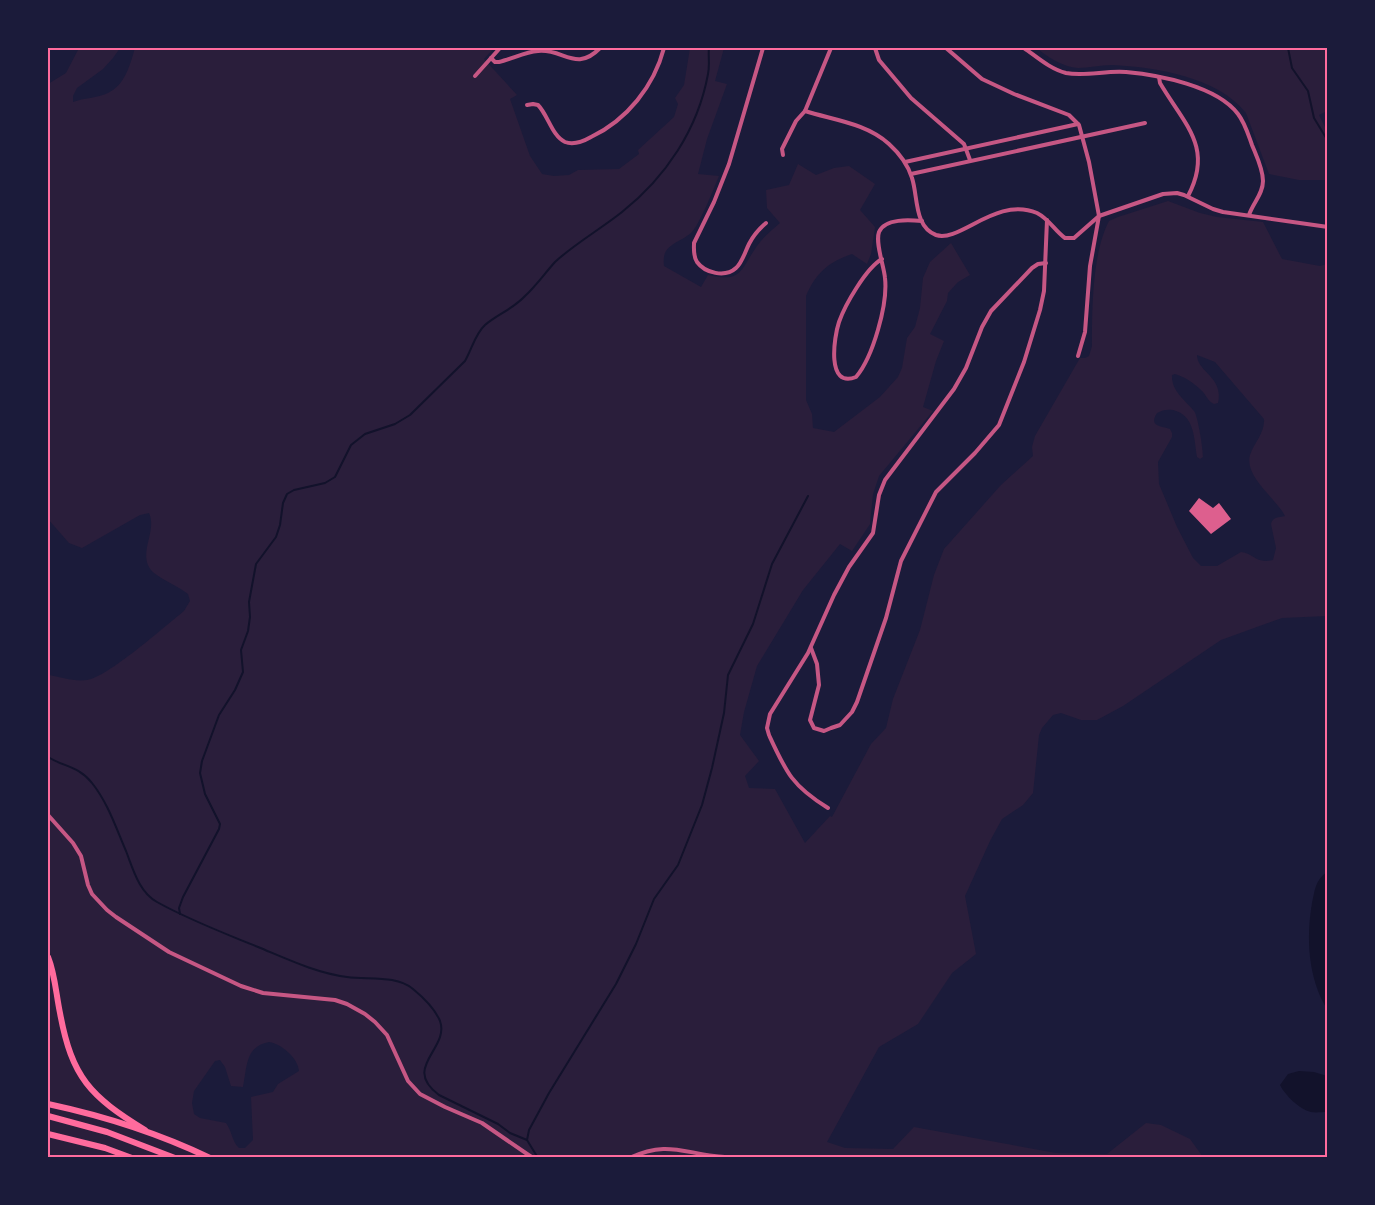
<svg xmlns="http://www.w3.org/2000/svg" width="1375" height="1205" viewBox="0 0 1375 1205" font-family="'Public Sans',sans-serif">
	<rect width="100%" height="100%" fill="#1b1b3a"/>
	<!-- green -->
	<g fill="#2a1e3b" fill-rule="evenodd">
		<path d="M79,48h41l-7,10 -10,11 -26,19 -4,8v6c11,-4 24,-4 35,-9 17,-8 22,-28 27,-45h359l-10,11 33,36 -7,4 20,57 12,18 12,2 15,-1 9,-5 41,-1 20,-15 -1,-4 36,-33 4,-13 -3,-6 9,-13 6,-37h34l-9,33 12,3 -20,55 -9,35 21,2c-5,12 -20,50 -28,57 -13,11 -30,11 -27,33l37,21 7,-12c35,8 32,-5 49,-29 6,-9 15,-16 23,-23l-13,-15 -1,-18 23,-5 9,-21 18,11 18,-7 15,-2 26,18 -15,26 15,17 -4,27 -4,10 -15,-10c-24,8 -36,19 -46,42v104l6,14 1,14 21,4 46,-35 18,-20 4,-9 5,-30 8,-11 5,-19 3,-30 7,-16 21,-19 19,32 -12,7 -10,11 -1,8 -17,33 14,7 -8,20 -13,46 10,4 -54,65 -6,18 -3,30 -18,27 -12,-7 -37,46 -46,76 -13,46 -4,23 19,26 -14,15 4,12 26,1 30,54 25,-27 2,1 39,-73 15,-16 7,-29 27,-69 14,-55 10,-26 57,-64 32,-29 -1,-9 3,-11 45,-78h5l4,-2 3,-10c0,-35 0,-93 17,-125l9,-4 50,-16 32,12 17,4 46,5 19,37 38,7 7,-2v352l-45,2 -61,22 -98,66 -26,14h-16l-20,-7 -8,2 -11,13 -3,7 -6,58 -10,12 -21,14 -12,22 -25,55 11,58 -24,19 -34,51 -39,23 -52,95 18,6 48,1 21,-22 142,26 51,1 39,-31 15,2 29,14 13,18h-1155v-505h1v23c11,2 26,7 38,5 21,-3 77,-53 97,-69l6,-10 -2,-7c-10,-8 -24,-13 -34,-21 -19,-17 4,-41 -5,-60l-9,2 -58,33 -13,-5 -21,-24v-435l18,-11zM1197,355l18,7 49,57c1,14 -10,24 -14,36 -6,22 26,43 35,61 -6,2 -12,0 -14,8l5,24 -3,12c-18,4 -18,-6 -32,-8l-24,14h-16l-8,-8 -16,-31 -18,-43 -1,-22 14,-25v-4l-2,-4c-8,-3 -22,-2 -13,-16 5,-3 10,-4 16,-3 22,5 21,29 24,47l3,2 3,-2c0,-8 -5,-41 -9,-46 -8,-10 -23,-20 -22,-36l3,-1c12,4 19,9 28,18 4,5 6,10 11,12l4,-1c6,-26 -21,-31 -21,-48zM269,1042c13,2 29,16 30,29l-21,13 -5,8 -22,5 2,43 -8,8h-6c-7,-6 -7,-17 -13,-25l-26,-5 -6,-4 -2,-11 2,-12 21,-30 5,-1 5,7 6,19 12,1c4,-19 2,-41 26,-45z"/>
		<path d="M1037,48h290v63l-8,4 8,16v49h-28l-30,-6 -23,-61c-28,-36 -91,-46 -134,-48 -12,0 -23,3 -34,3 -15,-1 -31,-11 -41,-20z"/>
	</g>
	<!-- water -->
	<g fill="#12122b">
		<path d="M1327,872v137c-19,-31 -21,-71 -15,-106 3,-13 3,-23 15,-31z"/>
		<path d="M1299,1071l15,1 13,4v36c-5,0 -11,1 -16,0 -12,-3 -26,-17 -31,-27l8,-11z"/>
	</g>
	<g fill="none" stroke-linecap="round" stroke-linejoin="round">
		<!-- stream -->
		<g stroke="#12122b" stroke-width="2">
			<path d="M1288,48l4,20 16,23 6,27 14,23"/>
			<path d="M48,757c16,10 31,9 44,26 16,20 24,45 34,68 7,18 13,41 31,51 32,18 67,31 101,45 29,12 58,26 89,30 22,3 49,-2 66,12 11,9 22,20 27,32 10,28 -39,46 -1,74l59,29 12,9 17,7 11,18"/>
			<path d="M180,914l-1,-6 4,-11 36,-68 1,-5 -15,-30 -5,-21 2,-12 17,-46 16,-25 8,-18 -2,-22 7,-19 2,-14 -1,-15 7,-38 20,-27 4,-12 3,-22 4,-9 7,-4 31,-7 10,-6 16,-32 14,-11 30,-10 15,-9 55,-54c7,-12 10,-27 20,-36 13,-11 28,-16 40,-29 11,-10 20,-23 30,-34 18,-17 47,-34 67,-50 44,-35 76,-83 86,-138 2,-9 0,-18 1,-26"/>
			<path d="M527,1140l2,-10 20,-37 67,-109 20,-40 18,-45 24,-34 24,-60 10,-37 12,-55 4,-38 25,-51 19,-60 36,-68"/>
		</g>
	</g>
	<!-- building -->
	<path fill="#dd5f8e" d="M1199,498l14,10 6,-5 12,16 -20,15 -22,-23z"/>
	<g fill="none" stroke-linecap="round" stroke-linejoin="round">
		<!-- minor -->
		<g stroke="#c65784" stroke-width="4">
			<path d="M763,48l-34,116 -15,38 -20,41c0,6 -1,13 3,19 8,11 28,16 39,6 6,-5 9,-16 13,-24 4,-8 10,-15 17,-21"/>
			<path d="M875,48l4,12 32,38 53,46 6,16"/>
			<path d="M946,48l36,31 32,15 55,21 10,10 10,37 10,54 -9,50 -5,66 -7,24"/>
			<path d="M1024,48c13,9 26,21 42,25 19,4 41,-3 60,-1 33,3 91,14 112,42 7,9 10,20 14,31 4,10 11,24 11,36 0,13 -10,22 -14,34"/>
			<path d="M491,58l4,4h4c13,-3 26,-10 39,-11 25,-3 38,22 62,-3"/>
			<path d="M475,76l25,-28"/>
			<path d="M1159,77l1,6c24,41 54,64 28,113"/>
			<path d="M527,105l6,-1 5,1c10,10 14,31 27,37 8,3 19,-1 26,-5 36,-17 63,-51 73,-89"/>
			<path d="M805,111c28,9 61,12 84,33 10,9 19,21 23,34 6,18 2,49 24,57 24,8 60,-39 101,-22 12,6 18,18 28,25h9l25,-22 64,-22 14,-1 7,2 29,14 10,3 105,15"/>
			<path d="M783,155l-1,-6 14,-28 9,-10 26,-63"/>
			<path d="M905,162l173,-38"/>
			<path d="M911,174l234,-51"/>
			<path d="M882,259c-16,9 -37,46 -43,63 -5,15 -13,67 17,55 17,-20 32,-73 29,-99 -1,-12 -10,-35 -6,-46 6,-14 31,-12 43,-11"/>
			<path d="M811,648l6,16 2,21 -9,35 4,8 10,3 7,-3 9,-3 12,-13 5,-10 29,-84 15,-57 35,-69 39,-39 24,-28 25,-63 16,-52 4,-19 3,-71"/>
			<path d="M828,808c-36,-22 -42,-36 -59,-73l-2,-7 3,-14 38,-61 26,-58 15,-28 24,-34 6,-38 6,-15 69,-91 12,-21 16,-41 9,-16 41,-43 6,-4 8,-1"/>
			<path d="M48,815l25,28 8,13 7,29 4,9 15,16 9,7 53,35 72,34 22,7 72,7 12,4 18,10 10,8 12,13 21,46 12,13 25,13 37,16 51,35"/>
			<path d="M629,1158c36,-16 49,-7 85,-2 14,2 29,1 43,2"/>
		</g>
		<!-- motorway -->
		<g stroke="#ff6b9d" stroke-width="6">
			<path d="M48,957c7,17 8,37 12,56 12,65 30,83 85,117"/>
			<path d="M48,1104c56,12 110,29 162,54"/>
			<path d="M48,1116l59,16 68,26"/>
			<path d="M48,1134l57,14 27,10"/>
		</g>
	</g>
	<!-- border -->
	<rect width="1375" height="1205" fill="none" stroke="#1b1b3a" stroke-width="98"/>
	<rect x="49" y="49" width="1277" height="1107" fill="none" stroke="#ff6b9d" stroke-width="2"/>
</svg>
